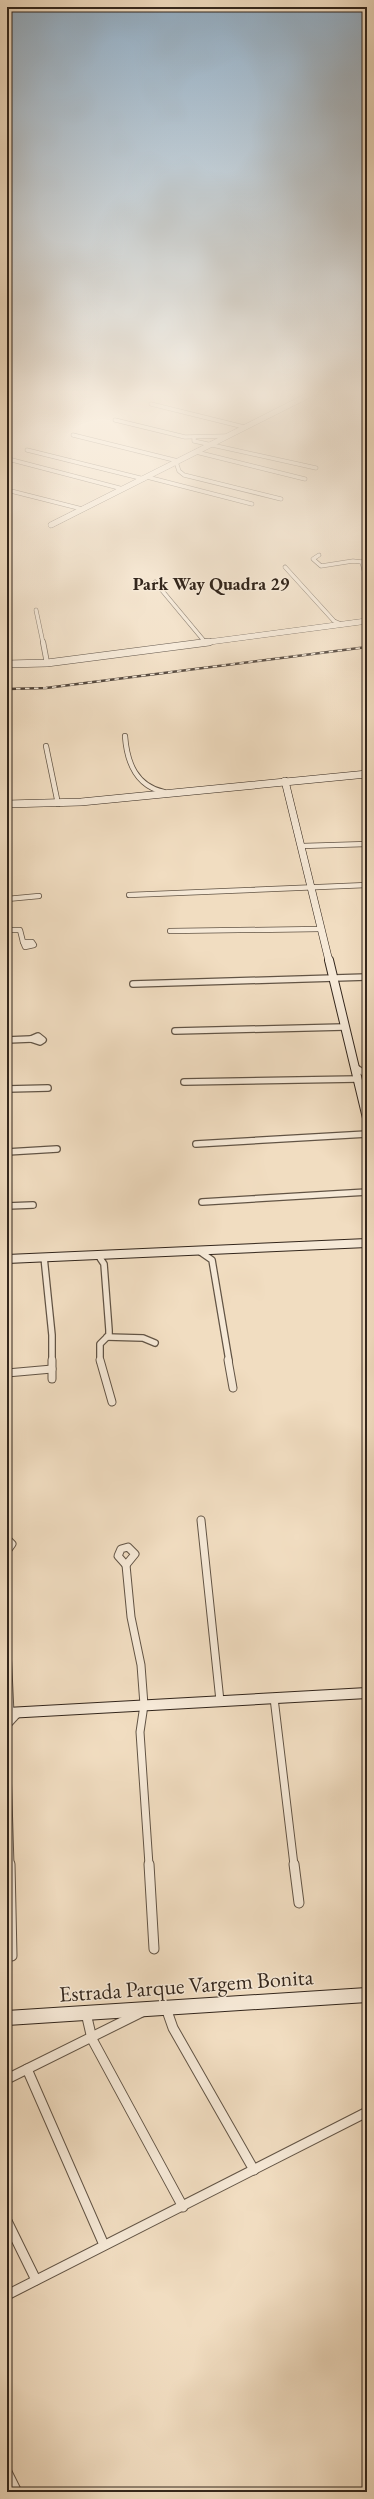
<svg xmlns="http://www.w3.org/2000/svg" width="374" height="2499" viewBox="0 0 374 2499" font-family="'EB Garamond',serif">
	<rect width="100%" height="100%" fill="#f1ddc1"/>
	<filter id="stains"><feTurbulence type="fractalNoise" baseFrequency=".005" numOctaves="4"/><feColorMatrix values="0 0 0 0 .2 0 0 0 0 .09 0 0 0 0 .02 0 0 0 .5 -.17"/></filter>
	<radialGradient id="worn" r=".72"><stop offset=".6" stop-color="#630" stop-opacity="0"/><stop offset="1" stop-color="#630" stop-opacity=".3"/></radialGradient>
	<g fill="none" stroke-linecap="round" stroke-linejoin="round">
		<defs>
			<g id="street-far4">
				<path d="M151,404l93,23"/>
				<path d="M115,420l70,17 40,-1"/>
				<path d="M73,435l105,26"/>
				<path d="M194,438v3l122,27"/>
				<path d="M27,450l117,29"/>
				<path d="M196,452l109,27"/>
				<path d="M12,460l111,29"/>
				<path d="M176,462l3,9 5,4 97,24"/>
				<path d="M147,477l105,27"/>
				<path d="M7,490l75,19"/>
				<path d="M319,555l-6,4 8,7 32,-5 9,1"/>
				<path d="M367,562h-5l5,20"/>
				<path d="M285,567l49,54 7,3"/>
				<path d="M155,582l50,60"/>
				<path d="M36,610l7,33"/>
			</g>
			<g id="street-far3">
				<path d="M43,642l4,21"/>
				<path d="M125,736c2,27 11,50 39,56"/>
				<path d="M46,746l12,58"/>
				<path d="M302,846l65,-2"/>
				<path d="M129,895l238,-10"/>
				<path d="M7,899l32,-3"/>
				<path d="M7,930h13l3,12"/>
				<path d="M170,931l150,-2"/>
				<path d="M23,942h9l2,3 -9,2z"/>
			</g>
			<g id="street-far2">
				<path d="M133,984l234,-7"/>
				<path d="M175,1031l169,-4"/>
				<path d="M38,1036l5,4 -3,2 -9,-3z"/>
				<path d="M7,1040l24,-1"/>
				<path d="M355,1067l12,8"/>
				<path d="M184,1082l174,-3"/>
				<path d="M360,1086l7,-5"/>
				<path d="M7,1089l41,-1"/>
				<path d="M196,1144l171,-10"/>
				<path d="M7,1152l50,-3"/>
				<path d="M202,1202l165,-10"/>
				<path d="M7,1206l26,-1"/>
				<path d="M199,1251l13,9 17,101"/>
				<path d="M98,1255l6,9 5,66v5l-9,9v17"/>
				<path d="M44,1257l8,78v26"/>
				<path d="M107,1337l36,1 12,5"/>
			</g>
			<g id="street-far1">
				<path d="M52,1360v19"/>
				<path d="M100,1360l12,42"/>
				<path d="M228,1360l5,28"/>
				<path d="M7,1373l45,-4"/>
				<path d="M201,1520l19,181"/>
				<path d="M7,1539l5,5 -5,7"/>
				<path d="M128,1547l7,7 -9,11 -8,-9 3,-7z"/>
				<path d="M126,1565l5,52 10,48 3,40 -4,27 9,133"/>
				<path d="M7,1649l3,64"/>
				<path d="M274,1698l20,167"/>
				<path d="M7,1725l12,-13"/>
				<path d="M7,1767l3,98"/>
			</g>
			<g id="street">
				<path d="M10,1864l2,92"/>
				<path d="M149,1864l5,85"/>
				<path d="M294,1864l5,39"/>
				<path d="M166,2008l7,20 81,142"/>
				<path d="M86,2013l6,26 91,168"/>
				<path d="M27,2069l77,176"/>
				<path d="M7,2079l135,-67"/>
				<path d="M7,2221l29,59"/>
				<path d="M7,2295l360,-183"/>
				<path d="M7,2472l10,20"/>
			</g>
			<g id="secondary-far4">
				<path d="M51,525l268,-135"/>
				<path d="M201,643l166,-22"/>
			</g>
			<g id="secondary-far3">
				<path d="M7,664l40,-1 162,-21"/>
				<path d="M285,781l44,180"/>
				<path d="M7,804l74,-2 286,-28"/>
			</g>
			<g id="secondary-far2">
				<path d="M329,960l38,158"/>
				<path d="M7,1259l360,-16"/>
			</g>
			<path id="secondary-far1" d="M7,1713l360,-20"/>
			<path id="secondary" d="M7,2018l360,-23"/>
		</defs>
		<!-- street-far4 casing -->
		<use href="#street-far4" stroke="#625445" stroke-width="4.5"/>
		<!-- street-far3 casing -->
		<use href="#street-far3" stroke="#625445" stroke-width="6"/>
		<!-- street-far2 casing -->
		<use href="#street-far2" stroke="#625445" stroke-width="8"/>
		<!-- street-far1 casing -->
		<use href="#street-far1" stroke="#625445" stroke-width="9"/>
		<!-- street casing -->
		<use href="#street" stroke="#625445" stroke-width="11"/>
		<!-- secondary-far4 casing -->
		<use href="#secondary-far4" stroke="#33261c" stroke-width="6"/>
		<!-- secondary-far3 casing -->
		<use href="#secondary-far3" stroke="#33261c" stroke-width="8"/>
		<!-- secondary-far2 casing -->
		<use href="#secondary-far2" stroke="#33261c" stroke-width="10"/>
		<!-- secondary-far1 casing -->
		<use href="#secondary-far1" stroke="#33261c" stroke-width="12"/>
		<!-- secondary casing -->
		<use href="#secondary" stroke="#33261c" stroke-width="16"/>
		<!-- street-far4 -->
		<use href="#street-far4" stroke="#f6e9d7" stroke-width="3.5"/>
		<!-- street-far3 -->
		<use href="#street-far3" stroke="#f6e9d7" stroke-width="4.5"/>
		<!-- street-far2 -->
		<use href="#street-far2" stroke="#f6e9d7" stroke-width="5.5"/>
		<!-- street-far1 -->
		<use href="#street-far1" stroke="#f6e9d7" stroke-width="7"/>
		<!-- street -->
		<use href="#street" stroke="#f6e9d7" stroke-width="9"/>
		<!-- secondary-far4 -->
		<use href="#secondary-far4" stroke="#f6e9d7" stroke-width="5.5"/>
		<!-- secondary-far3 -->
		<use href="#secondary-far3" stroke="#f6e9d7" stroke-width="7"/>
		<!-- secondary-far2 -->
		<use href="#secondary-far2" stroke="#f6e9d7" stroke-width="8"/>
		<!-- secondary-far1 -->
		<use href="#secondary-far1" stroke="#f6e9d7" stroke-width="10"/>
		<!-- secondary -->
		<use href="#secondary" stroke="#f6e9d7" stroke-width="14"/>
		<defs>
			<path id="rail" d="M7,689l39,-1 321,-41"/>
		</defs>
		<!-- rail casing -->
		<use href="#rail" stroke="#33261c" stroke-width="2.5"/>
		<!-- rail -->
		<use href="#rail" stroke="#f6e9d7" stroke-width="1.5" stroke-dasharray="4.5" stroke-linecap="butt"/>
	</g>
	<!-- sky -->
	<linearGradient id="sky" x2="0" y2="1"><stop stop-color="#91acc2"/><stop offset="0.53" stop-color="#f9f0e3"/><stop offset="1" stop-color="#f9f0e3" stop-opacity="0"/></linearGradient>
	<rect width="374" height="740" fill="url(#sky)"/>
	<g text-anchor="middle" stroke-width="3" stroke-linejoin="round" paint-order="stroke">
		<!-- far-district labels -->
		<g font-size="18" font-weight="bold" fill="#33261c" stroke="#f6e9d7">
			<text x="211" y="590">Park Way Quadra 29</text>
		</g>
		<!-- near-street labels -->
		<g font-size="22" fill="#33261c" stroke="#f6e9d7">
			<text transform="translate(186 1985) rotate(-4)" y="8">Estrada Parque Vargem Bonita</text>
		</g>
	</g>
	<!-- margin -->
	<rect width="374" height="2499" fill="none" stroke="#f1ddc1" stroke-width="24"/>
	<rect x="8" y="8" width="358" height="2483" fill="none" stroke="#33261c" stroke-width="2"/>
	<rect x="12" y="12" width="350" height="2475" fill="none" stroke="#33261c"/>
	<rect width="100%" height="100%" filter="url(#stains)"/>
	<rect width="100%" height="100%" fill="url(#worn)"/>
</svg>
